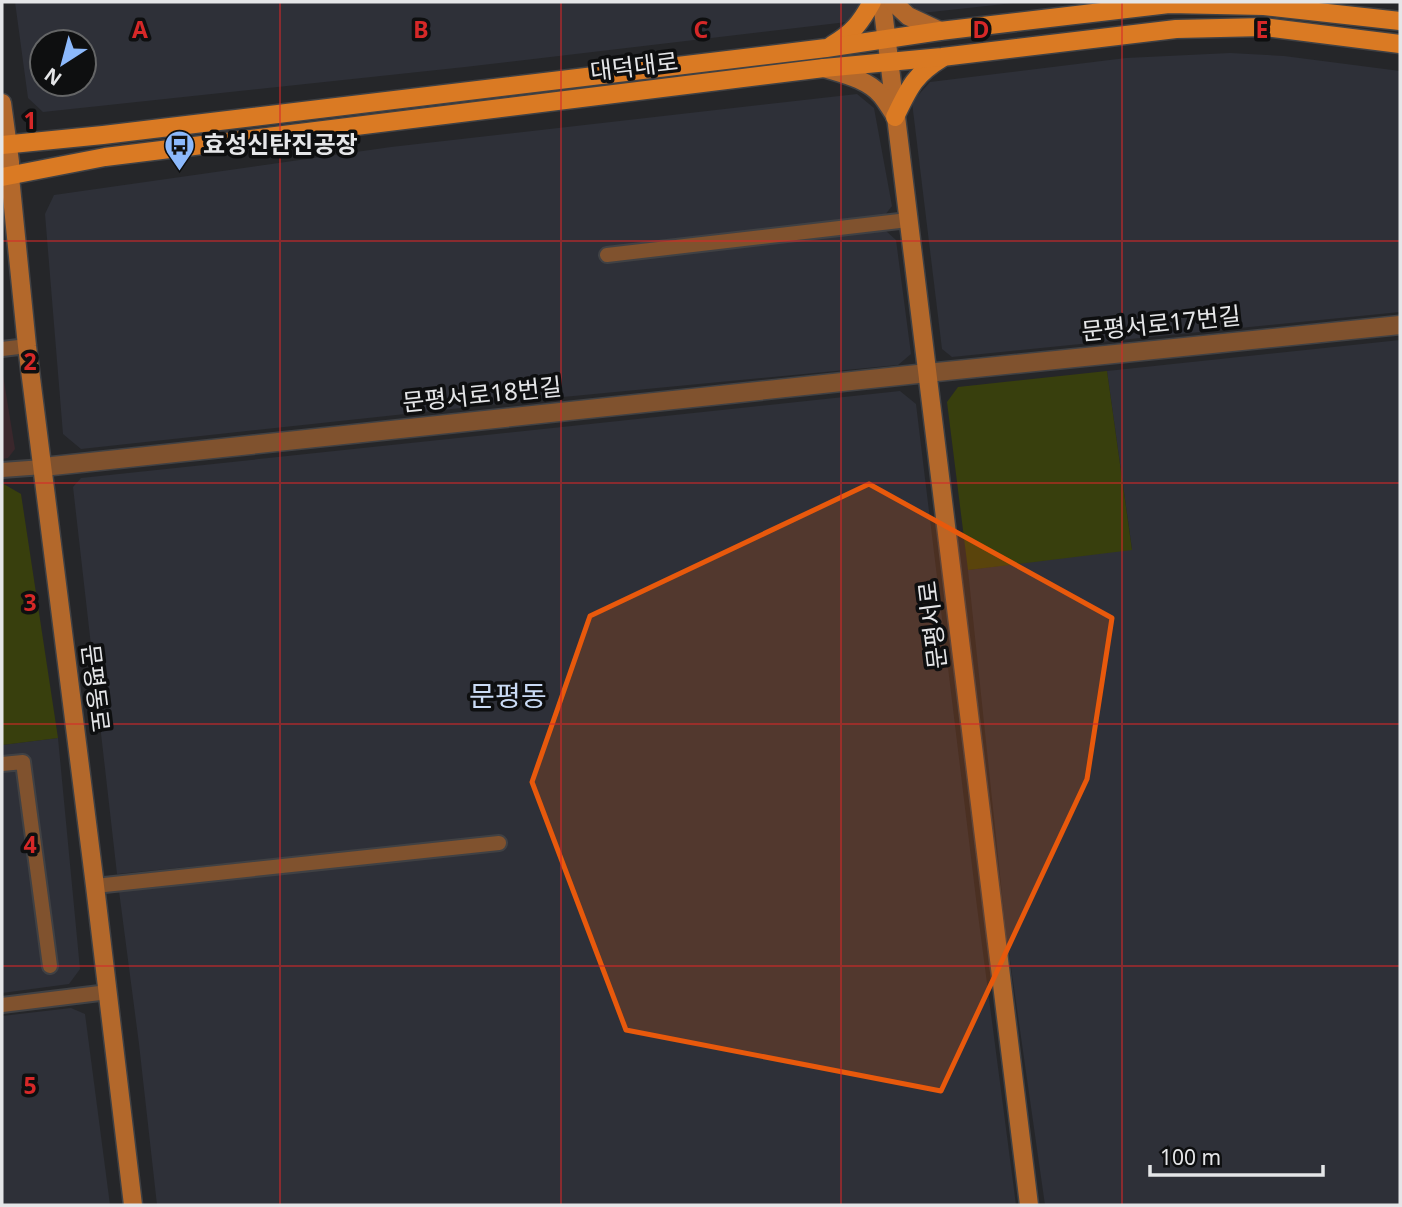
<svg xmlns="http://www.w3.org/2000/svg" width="1402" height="1207" viewBox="0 0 1402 1207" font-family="'Noto Sans','Noto Sans KR',sans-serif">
	<rect width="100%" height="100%" fill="#252629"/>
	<!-- commercial -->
	<path fill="#3a272c" d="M2,369l13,80 -7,9 -6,1z"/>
	<!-- built -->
	<g fill="#2e3038" fill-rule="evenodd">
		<path d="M15,2h847l-15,20 -382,45 -422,45 -15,-14zM42,42h42v42h-42z"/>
		<path d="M908,2h114l-100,11z"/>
		<path d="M1230,53l54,3 116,15v241l-448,45 -10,-8 -30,-247 18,-20 196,-24z"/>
		<path d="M857,94l17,14 18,98 -7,9 -282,32 2,16 281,-32 10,9 15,114 -13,11 -335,32 -482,52 -18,-15 -18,-220 9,-19 337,-48z"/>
		<path d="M1400,340v865h-355l-39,-273 -38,-362 164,-21 -25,-178z"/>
		<path d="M900,391l16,13 61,503 39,298h-859l-18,-161 -20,-153 385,-41v-14l-387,38 -44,-387 8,-9z"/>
		<path d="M58,738l22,231 -11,15 -67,9v-248z"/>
		<path d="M71,1008l14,6 25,191h-108v-189z"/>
	</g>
	<!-- green -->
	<g fill="#383f0d">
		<path d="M1107,371l25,179 -164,20 -21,-168 11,-15z"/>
		<path d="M2,483l19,11 37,244 -56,7z"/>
	</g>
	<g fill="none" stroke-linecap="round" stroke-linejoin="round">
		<defs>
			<g id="minor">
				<path d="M607,255l301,-35"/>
				<path d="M2,349l25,-3"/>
				<path d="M2,470l41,-3"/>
				<path d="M2,764l21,-2 27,204"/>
				<path d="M95,886l404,-43"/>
				<path d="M2,1005l106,-13"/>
			</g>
			<path id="tertiary" d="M43,467l884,-94 473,-48"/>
			<g id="secondary">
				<path d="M882,2l147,1203"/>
				<path d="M893,2l15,14 32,15"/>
				<path d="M824,68c19,6 43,11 57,27 5,6 9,13 13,19"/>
				<path d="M2,103l8,59v15l17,169 68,540 38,319"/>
			</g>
			<g id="primary">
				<path d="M832,45c21,-12 29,-23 40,-43"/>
				<path d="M895,117c14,-29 19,-42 47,-59"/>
				<path d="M2,145l101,-10 723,-87 114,-17 229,-27 95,2 136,15"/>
				<path d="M2,177l103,-20 719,-89 118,-11 234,-28 88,-2 136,17"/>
			</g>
		</defs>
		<!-- minor casing -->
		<use href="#minor" stroke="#404144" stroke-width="18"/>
		<!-- tertiary casing -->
		<use href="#tertiary" stroke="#404144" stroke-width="21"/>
		<!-- secondary casing -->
		<use href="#secondary" stroke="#404144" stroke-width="21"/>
		<!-- primary casing -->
		<use href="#primary" stroke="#404144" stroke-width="21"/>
		<!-- minor -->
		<use href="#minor" stroke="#80522e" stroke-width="14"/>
		<!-- tertiary -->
		<use href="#tertiary" stroke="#80522e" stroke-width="18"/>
		<!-- secondary -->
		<use href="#secondary" stroke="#b3682b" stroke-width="18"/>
		<!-- primary -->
		<use href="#primary" stroke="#da7a23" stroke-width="18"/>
	</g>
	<!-- marked area -->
	<path fill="#e8590c" fill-opacity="0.2" stroke="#e8590c" stroke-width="5" stroke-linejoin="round" d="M869,484l243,134 -25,161 -146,312 -315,-61 -94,-248 58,-166z"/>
	<!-- grid -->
	<path fill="none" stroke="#d62828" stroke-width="2" stroke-opacity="0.55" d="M280,2v1203M561,2v1203M841,2v1203M1122,2v1203M2,241h1398M2,483h1398M2,724h1398M2,966h1398"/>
	<!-- icons -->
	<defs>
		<symbol id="bus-pin" viewBox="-11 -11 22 30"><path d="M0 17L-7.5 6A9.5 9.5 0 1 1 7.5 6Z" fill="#8cb9fc" stroke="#0e0f10"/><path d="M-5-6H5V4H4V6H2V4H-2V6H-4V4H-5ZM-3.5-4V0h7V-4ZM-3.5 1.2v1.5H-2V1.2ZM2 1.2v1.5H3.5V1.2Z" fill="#111"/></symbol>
	</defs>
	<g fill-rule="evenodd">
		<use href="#bus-pin" x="162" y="128" width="35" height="47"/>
	</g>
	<g text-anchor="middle" stroke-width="7" stroke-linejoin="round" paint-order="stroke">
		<!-- street labels -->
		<g font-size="24" fill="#e5e6e8" stroke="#0e0f10">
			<text transform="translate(634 67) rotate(-7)" y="8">대덕대로</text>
			<text transform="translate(1161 324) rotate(-6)" y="8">문평서로17번길</text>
			<text transform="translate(482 395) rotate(-6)" y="8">문평서로18번길</text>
			<text transform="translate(933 625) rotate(-97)" y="8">문평서로</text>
			<text transform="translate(95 688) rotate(83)" y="8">문평동로</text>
		</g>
		<!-- poi labels -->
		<g font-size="24" font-weight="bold" fill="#e5e6e8" stroke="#0e0f10" text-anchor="start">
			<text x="203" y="153">효성신탄진공장</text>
		</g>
		<!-- quarter labels -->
		<g font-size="28" fill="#cadbf5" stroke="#0e0f10">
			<text x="508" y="706">문평동</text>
		</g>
	</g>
	<g font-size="23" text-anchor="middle" font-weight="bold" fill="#d62828" stroke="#0e0f10" stroke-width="7" stroke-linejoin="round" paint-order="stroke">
		<text x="140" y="38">A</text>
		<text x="421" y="38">B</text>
		<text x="701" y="38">C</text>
		<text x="981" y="38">D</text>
		<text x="1262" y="38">E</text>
		<text x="30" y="129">1</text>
		<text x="30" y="370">2</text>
		<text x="30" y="611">3</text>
		<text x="30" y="853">4</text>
		<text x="30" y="1094">5</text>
	</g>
	<!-- border -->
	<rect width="1402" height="1207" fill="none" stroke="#e5e6e8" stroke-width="7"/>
	<!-- north arrow -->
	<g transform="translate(63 63) rotate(216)"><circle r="33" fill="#0e0f10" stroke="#646566" stroke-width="2"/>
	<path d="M0-5L12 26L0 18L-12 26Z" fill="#8cb9fc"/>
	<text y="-10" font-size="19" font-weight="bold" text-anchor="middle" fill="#e5e6e8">N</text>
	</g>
	<!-- scale -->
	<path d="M1150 1165v10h173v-10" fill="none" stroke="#e5e6e8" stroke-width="3.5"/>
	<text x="1160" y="1165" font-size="21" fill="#e5e6e8" stroke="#0e0f10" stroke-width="5" paint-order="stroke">100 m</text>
</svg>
